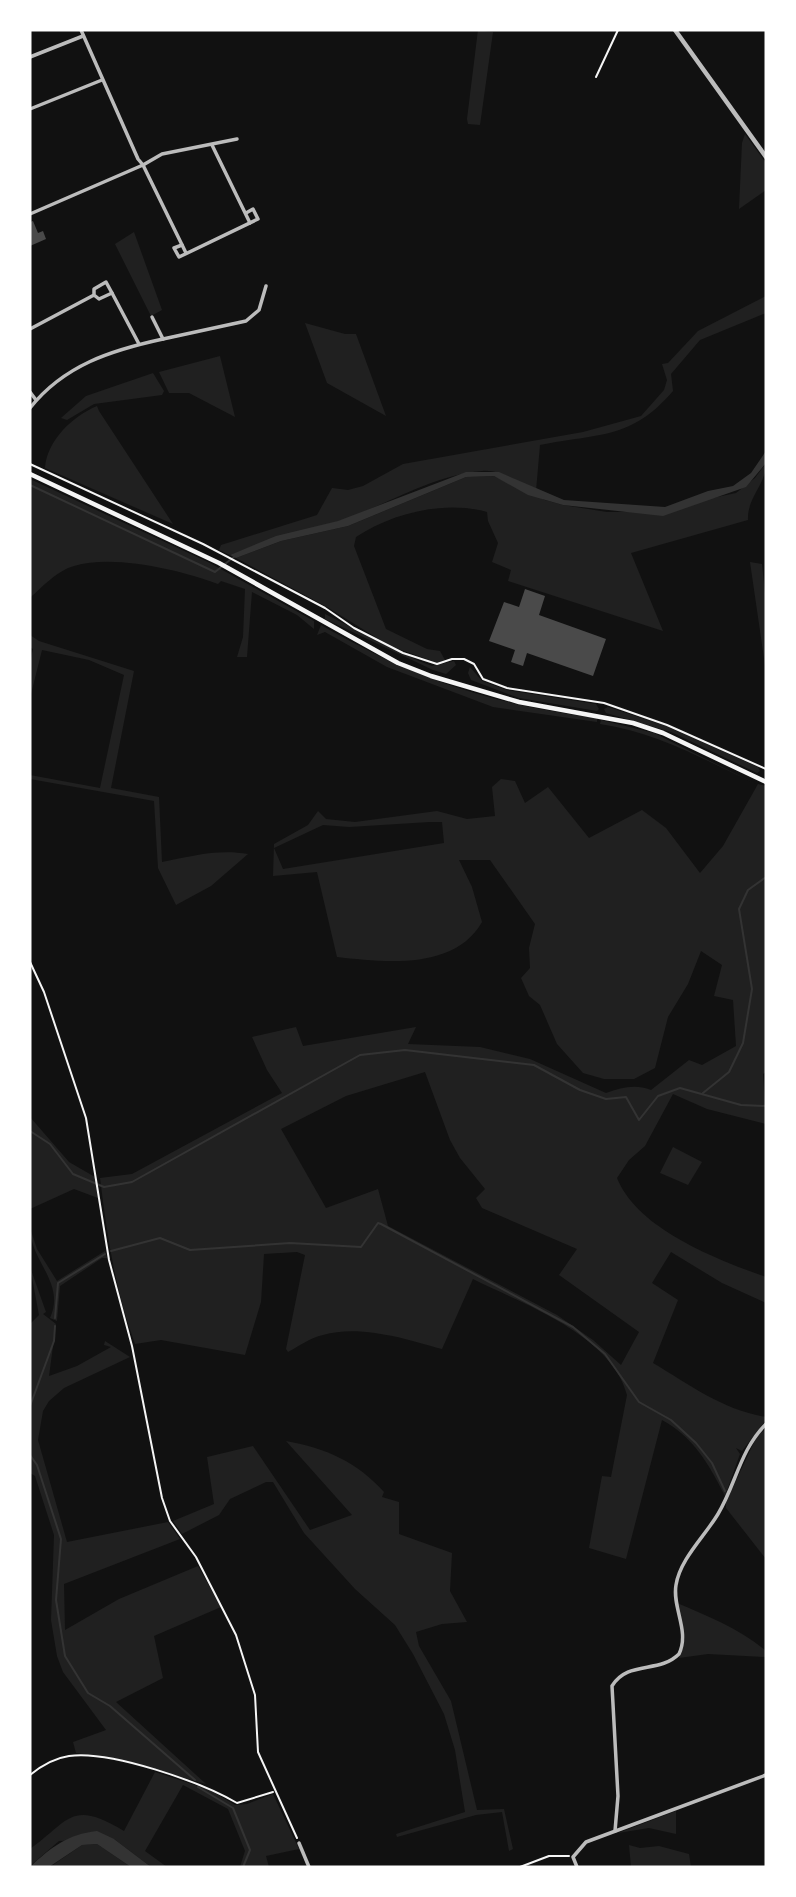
<svg xmlns="http://www.w3.org/2000/svg" width="796" height="1897" viewBox="0 0 796 1897" font-family="'IBM Plex Sans',sans-serif">
	<rect width="100%" height="100%" fill="#111"/>
	<!-- green -->
	<g fill="#202020" fill-rule="evenodd">
		<path d="M478,30l15,2 -13,93 -12,-1 -1,-5z"/>
		<path d="M745,134l21,29v27l-27,19 3,-66z"/>
		<path d="M134,232l28,78 -11,6 -36,-72z"/>
		<path d="M766,296v17l-66,27 -29,34 2,17c-42,49 -74,42 -133,54l-4,46c-16,-8 -35,-22 -54,-20 -51,4 -98,36 -146,51 -36,11 -71,18 -106,33l-11,-5 2,-5 96,-30 15,-27 16,2 15,-4 40,-22 180,-32 58,-16 23,-26 3,-10 -5,-16 6,-1 30,-32z"/>
		<path d="M305,323l40,11h11l30,82 -59,-33z"/>
		<path d="M220,356l15,61 -46,-24h-20l-10,-21z"/>
		<path d="M153,373l11,18 -2,4 -68,9 -27,16 -6,-2 25,-22z"/>
		<path d="M97,406l2,5 74,113 -128,-56c2,-28 28,-52 52,-62z"/>
		<path d="M766,463c0,22 -19,34 -18,57l-117,33 32,78 -155,-50 3,-11 -19,-8 6,-19 -10,-22 -1,-9c-42,-12 -95,1 -131,25l-2,9 32,83 41,20 13,2 5,9 -7,3 -48,-17 -63,-39 -91,-49 45,-17 67,-15 118,-49 28,-1 51,24 18,5 44,7h39l90,-19 19,-15z"/>
		<path d="M30,479l180,84 104,58v8l-17,-14 -45,-23 -5,65h-10l6,-20 2,-48 -24,-8 -3,3c-38,-14 -104,-30 -144,-18 -16,4 -32,21 -44,32z"/>
		<path d="M750,562l12,2 4,39v69z"/>
		<path d="M325,614l94,47 13,5 22,-5 2,4 -10,9 -13,-4 -108,-51z"/>
		<path d="M321,625c97,55 166,78 276,93v4l-104,-15 -106,-40 -62,-35 -8,3z"/>
		<path d="M30,635l9,6 95,30 -23,117 48,9 3,65c30,-6 56,-13 86,-8l-37,32 -35,19 -18,-37 -4,-67 -124,-22v-4l70,13 24,-113 -35,-15 -47,-10 -12,48v-35l3,-14 -3,-2z"/>
		<path d="M470,667l12,14 25,9 89,14 3,5 -2,2 -78,-13 -48,-18 -3,-7z"/>
		<path d="M608,707l58,19 92,41 2,4 -3,2 -86,-41 -65,-19 -2,-4z"/>
		<path d="M601,720l53,13 102,51c-51,-24 -100,-52 -156,-60z"/>
		<path d="M501,779l14,2 10,22 23,-16 41,51 53,-28 24,18 34,45 23,-27 35,-62 8,2v286l-3,2 3,50 -59,-15 -34,-15 -28,52 -16,14 -12,18c20,51 101,82 149,99v26l-44,-20 -51,-31 -19,31 26,17 -25,63c37,22 70,47 113,54v3l-24,31 -6,-3 4,6 -15,42c-15,-30 -32,-60 -63,-76l-36,139 -37,-11 13,-72 9,1 16,-82c-15,-60 -104,-91 -154,-116l-31,70c-35,-10 -83,-25 -119,-14 -13,3 -24,11 -35,17l-2,-3 19,-94 -8,-3 -33,2 -3,48 -16,53 -84,-15 -26,4c-20,-53 -28,-110 -35,-166l32,-4 150,-81 -15,-23 -15,-33 44,-10 7,19 113,-19 -8,17 72,3 50,12 76,34c16,-6 30,-9 45,-3l38,-30 13,5 34,-19 -3,-46 -19,-4 8,-31 -21,-14 -13,33 -20,33 -13,51 -21,11h-30l-21,-6 -26,-29 -17,-39 -11,-9 -8,-18 9,-10 -1,-20 6,-24 -45,-64h-31l13,27 10,35c-28,49 -98,40 -145,35l-20,-85 -44,4 1,-32 34,-19 10,-14 8,8 29,3 82,-11 30,8 28,-3 -3,-29zM429,822h13l2,21 -161,26 -9,-21 49,-23 26,2zM425,1072l25,68 10,18 25,31 -9,9 6,10 95,41 -18,26 80,57 -18,33 -28,-25 -36,-25 -169,-89 -10,-37 -52,19 -45,-79 65,-33z"/>
		<path d="M30,1117l39,45 26,15 3,21 -24,-9 -44,20z"/>
		<path d="M673,1147l29,15 -14,23 -28,-12z"/>
		<path d="M30,1228l7,21 20,32 48,-30 2,7h-5l-42,28 -3,35 -7,-3c16,-35 -20,-57 -20,-90z"/>
		<path d="M30,1267l16,45 -3,2 13,10 -7,52 28,-10 34,-19 -7,-2 1,-4 25,16 -66,31 -15,13 -6,10 -5,29 29,102 101,-20 12,17 -116,45 1,46 54,-31 79,-33 23,41 -67,29 9,42 -47,24 90,82 -88,-25 -42,-6 -3,-11 33,-12 -43,-58 -6,-16 -6,-36 3,-85 -19,-59 -5,-3v-149l9,-9z"/>
		<path d="M766,1429v130l-40,-51v-6l31,-66z"/>
		<path d="M286,1441c40,7 71,21 98,51l-2,5 17,5v32l53,19 -2,38 17,31 -25,2 -26,8 3,14 32,55 26,109 27,-1 9,40 -4,2 -7,-39 -26,3 -79,22 -1,-3 69,-22 -10,-62 -11,-36 -31,-60 -18,-29 -40,-36 -51,-56 -31,-51h-7l-36,17 -11,16 -37,19 -9,-13 41,-17 -7,-47 46,-11 57,84 42,-15z"/>
		<path d="M677,1603c31,13 63,26 89,48v6l-58,-3 -29,4 6,-21z"/>
		<path d="M155,1772l55,18 25,15 12,-1 26,-10 26,55 -33,7 3,11h-29l5,-16 -17,-42 -45,-24 -38,66 22,16h-16l-37,-28 -55,2 -29,25v-17c40,-29 41,-50 94,-18z"/>
		<path d="M676,1811v23l-27,-6 -31,5z"/>
		<path d="M97,1844l34,23h-81l32,-22z"/>
		<path d="M629,1845l11,3 19,-2 30,8 2,13h-60z"/>
	</g>
	<!-- water -->
	<g fill="#333">
		<path d="M766,451v12l-20,24 -83,29 -100,-11 -35,-10 -34,-19 -28,1 -118,49 -67,15 -45,17 -6,-3 46,-19 62,-15 128,-49h33l65,28 101,7 43,-16 25,-5 18,-13z"/>
		<path d="M97,1831l17,8 37,28h-20l-34,-23 -15,1 -33,22h-19c20,-19 38,-33 67,-36z"/>
	</g>
	<g fill="none" stroke-linecap="round" stroke-linejoin="round">
		<!-- stream -->
		<g stroke="#333" stroke-width="2">
			<path d="M30,485l185,87 20,-16"/>
			<path d="M703,1093l26,-21 14,-29 9,-54 -13,-80 9,-19 18,-13"/>
			<path d="M30,1131l20,13 23,30 31,13 28,-5 228,-127 45,-5 129,15 46,25 26,9 20,-2 13,23 19,-24 22,-8 61,17 25,1"/>
			<path d="M111,1251l49,-13 30,12 100,-7 71,4 17,-24 3,1 192,103 32,27 34,48 32,18 25,23 16,20 13,28"/>
			<path d="M55,1318l3,-35 47,-29"/>
			<path d="M30,1406l24,-65 1,-15"/>
			<path d="M30,1455l7,10 24,74 -5,61 9,56 23,37 22,13 85,74"/>
			<path d="M198,1787l35,21 17,42 -7,17"/>
		</g>
	</g>
	<!-- building -->
	<g fill="#4a4a4a">
		<path d="M33,221l5,12 5,-2 3,8 -16,7v-24z"/>
		<path d="M525,589l20,7 -6,19 67,24 -13,37 -66,-23 -4,13 -12,-4 4,-12 -26,-9 15,-39 15,5z"/>
	</g>
	<g fill="none" stroke-linecap="round" stroke-linejoin="round">
		<!-- path -->
		<g stroke="#f5f5f5" stroke-width="2">
			<path d="M596,77l22,-47"/>
			<path d="M30,464l173,80 122,64 29,20 49,25 34,11 15,-5h12l10,5 9,15 24,9 97,15 63,22 99,44"/>
			<path d="M30,962l14,30 42,126 23,142 23,86 30,152 8,23 26,36 40,78 19,60 3,57 39,86"/>
			<path d="M30,1775c11,-9 25,-17 39,-19 41,-6 132,26 168,47l36,-11"/>
			<path d="M520,1867l29,-11h20"/>
		</g>
		<!-- minor -->
		<g stroke="#bcbcbc" stroke-width="3.5">
			<path d="M30,57l53,-21"/>
			<path d="M30,109l72,-29"/>
			<path d="M212,145l38,78"/>
			<path d="M30,214l113,-49 -5,-6 -57,-129"/>
			<path d="M182,245l-8,3 5,9 79,-38 -5,-10 -7,4"/>
			<path d="M186,253l-43,-88 19,-11 75,-15"/>
			<path d="M112,293l27,51"/>
			<path d="M30,329l64,-34v-6l12,-7 6,11 -13,6 -5,-4"/>
			<path d="M163,339l83,-18 13,-11 7,-24"/>
			<path d="M30,392l6,8"/>
			<path d="M30,408c34,-43 82,-58 133,-69l-11,-22"/>
			<path d="M615,1831l3,-35 -6,-110c16,-26 47,-12 67,-32 11,-23 -7,-46 -3,-69 4,-26 29,-49 42,-71 18,-30 22,-64 48,-90"/>
			<path d="M299,1843l10,24"/>
			<path d="M577,1867l-4,-10 13,-15 180,-67"/>
		</g>
		<!-- tertiary -->
		<path stroke="#bcbcbc" stroke-width="4.5" d="M675,30l91,127"/>
		<!-- secondary -->
		<path stroke="#f5f5f5" stroke-width="4.5" d="M30,474l189,89 179,100 33,13 88,26 114,21 30,10 103,49"/>
	</g>
	<!-- border -->
	<rect width="796" height="1897" fill="none" stroke="#ffffff" stroke-width="63"/>
</svg>
